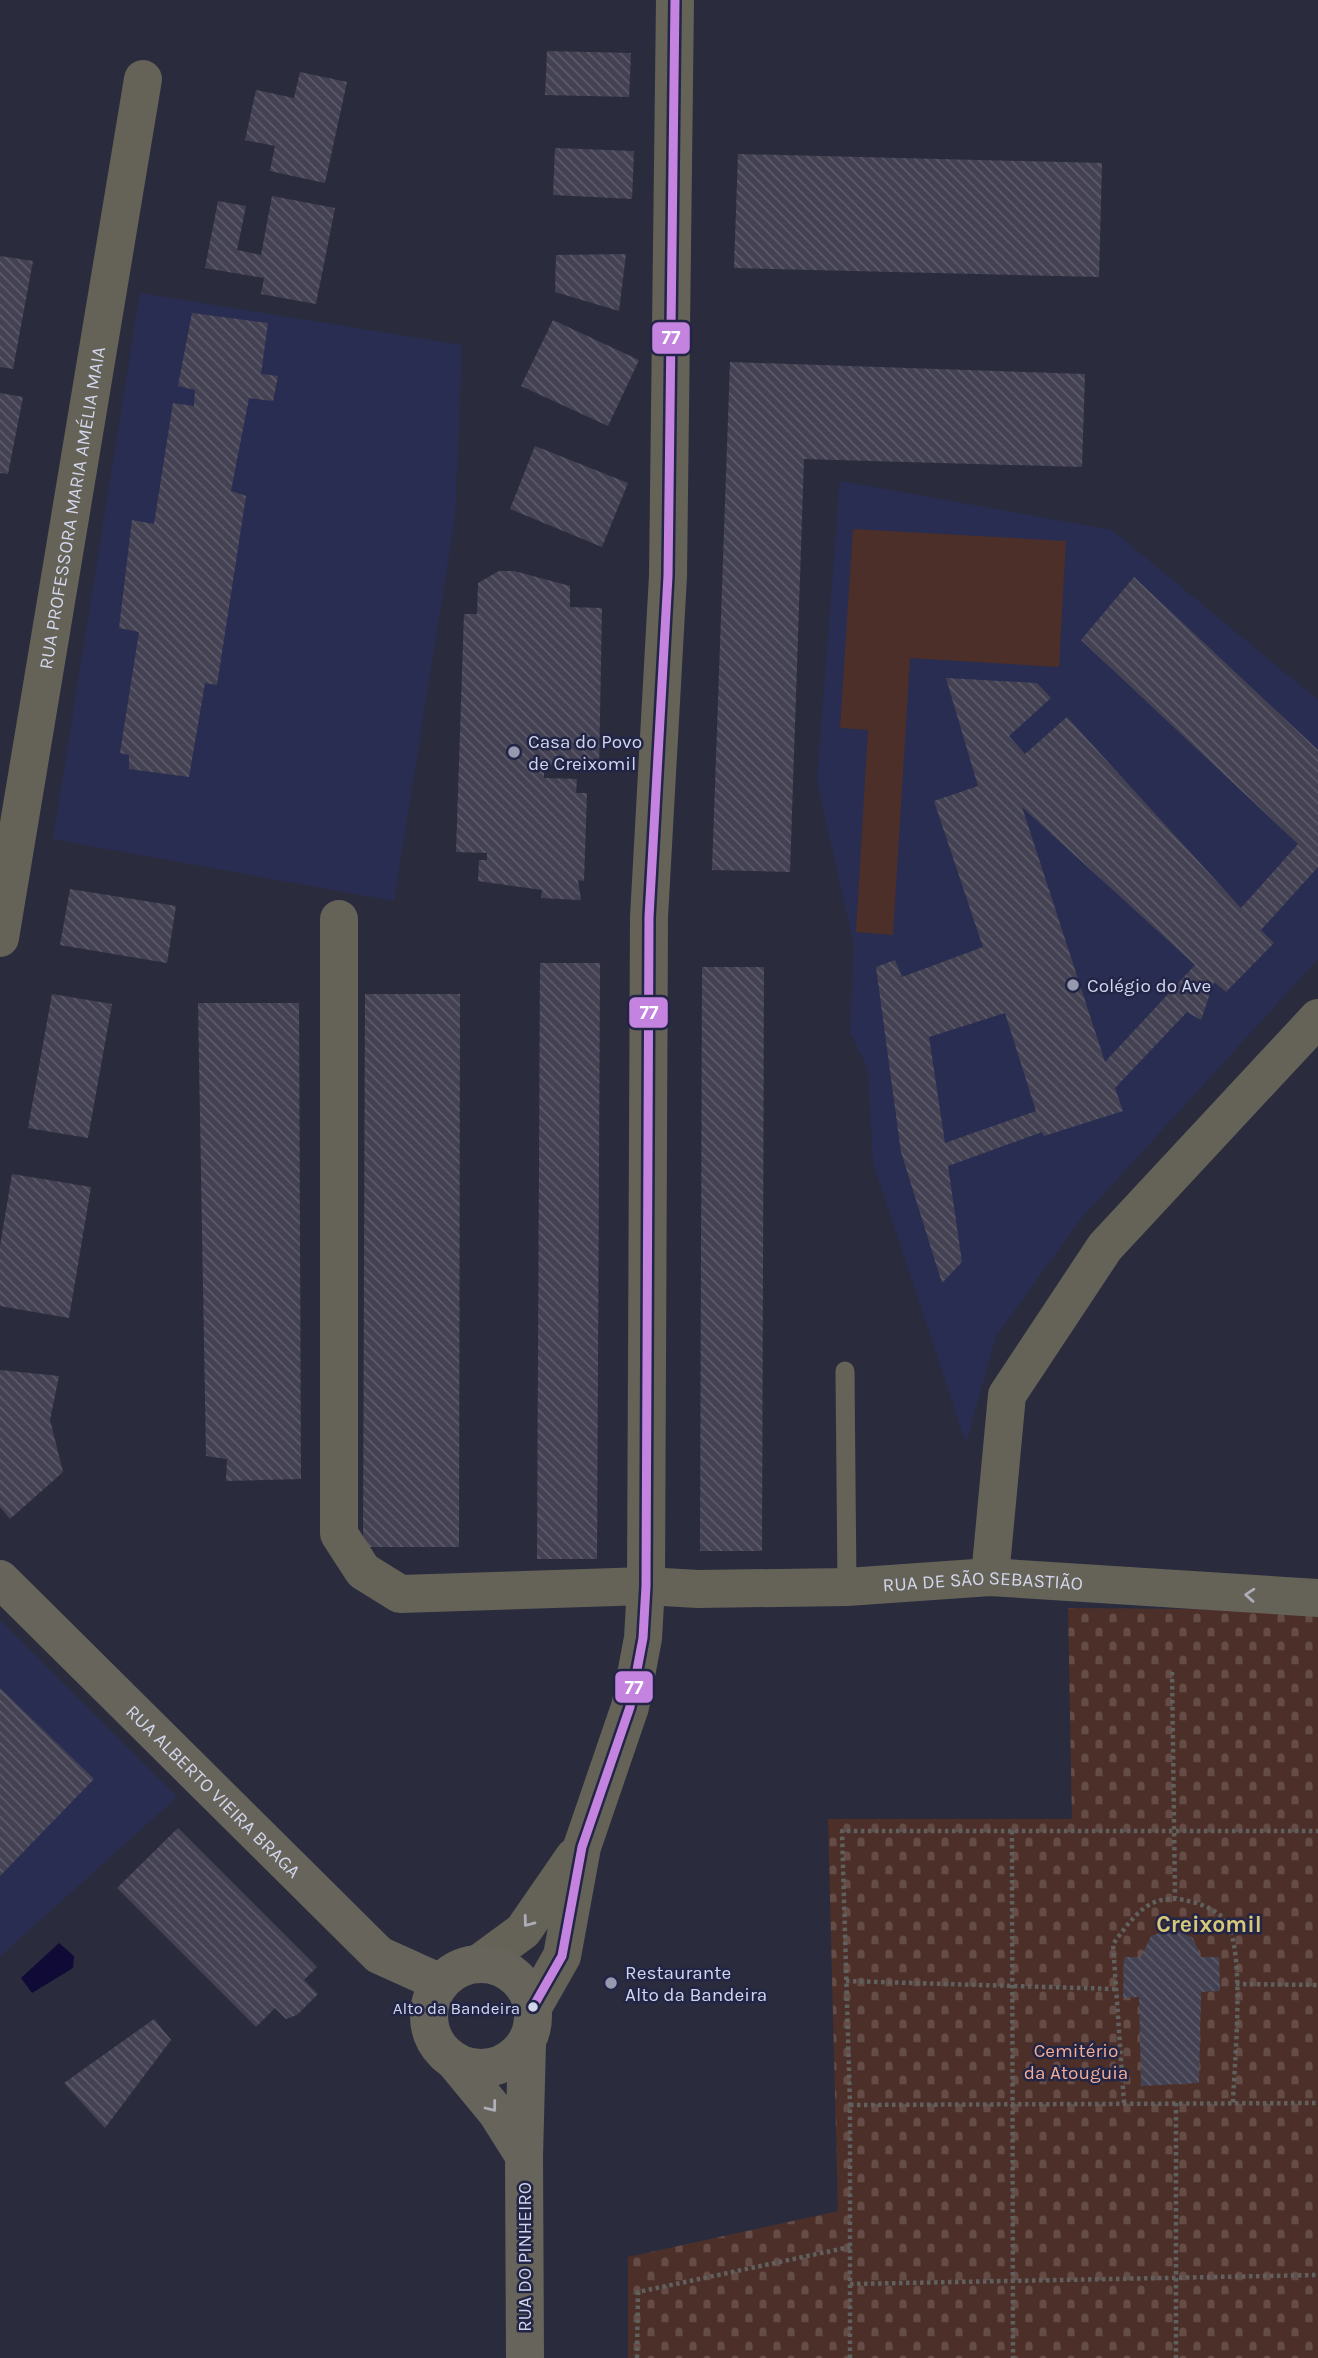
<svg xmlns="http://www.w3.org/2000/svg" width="1318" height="2358" viewBox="0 0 1318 2358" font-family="Karla,sans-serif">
	<defs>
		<pattern id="cemetery-stones" width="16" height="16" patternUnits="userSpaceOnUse" patternTransform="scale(1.75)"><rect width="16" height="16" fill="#4c2f28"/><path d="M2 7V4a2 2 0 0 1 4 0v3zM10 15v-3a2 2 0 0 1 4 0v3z" fill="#654c47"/></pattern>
		<pattern id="building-back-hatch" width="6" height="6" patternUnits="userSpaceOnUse" patternTransform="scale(1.75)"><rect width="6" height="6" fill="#434152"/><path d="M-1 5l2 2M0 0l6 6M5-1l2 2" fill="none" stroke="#5d5c6b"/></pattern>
	</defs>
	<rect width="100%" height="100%" fill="#2a2c3e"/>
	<!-- built -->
	<g fill="#2a2d52">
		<path d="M140,293l322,52 -7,172 -61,384 -341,-62z"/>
		<path d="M840,481l272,49 206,170v259l-239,262 -83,115 -30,107 -93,-281 -5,-93 -18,-37 4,-87 -37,-164z"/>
		<path d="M0,1620l177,177 -177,159z"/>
	</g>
	<!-- cemetery -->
	<path fill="url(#cemetery-stones)" d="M1068,1608l250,2v748h-690v-101l210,-46 -10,-392h244z"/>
	<!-- garden -->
	<path fill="#4c2f28" d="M853,529l213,12 -7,126 -149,-9 -17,277 -37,-3 12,-202 -28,-2z"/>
	<!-- water -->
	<path fill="#0f0a36" d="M59,1943l15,13 -1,12 -41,25 -11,-15z"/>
	<!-- building -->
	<g fill="url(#building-back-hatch)" fill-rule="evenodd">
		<path d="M547,51l84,2 -2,44 -84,-2z"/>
		<path d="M300,72l47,10 -22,101 -55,-12 5,-25 -30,-6 11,-50 38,8z"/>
		<path d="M555,148l79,3 -2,48 -79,-4z"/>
		<path d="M738,154l364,9 -3,114 -365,-9z"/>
		<path d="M272,196l63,12 -19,96 -55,-10 3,-16 -59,-10 13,-67 28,5 -9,44 24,5z"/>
		<path d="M626,254l-7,57 -64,-19 1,-37z"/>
		<path d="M0,256l33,5 -20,108 -13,-2z"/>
		<path d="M192,313l76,10 -7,51 17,2 -5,25 -24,-3 -18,93 15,5 -29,189 -12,-2 -16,94 -60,-8v-14l-9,-2 19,-121 -20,-4 13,-108 22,4 19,-121 21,3 1,-16 -17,-4z"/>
		<path d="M553,320l86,40 -31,66 -87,-40z"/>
		<path d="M730,362l355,12 -3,93 -278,-8 -14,413 -78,-2z"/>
		<path d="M0,393l23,4 -15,77 -8,-1z"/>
		<path d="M535,446l93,37 -26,64 -92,-38z"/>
		<path d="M499,571h15l56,15v21l32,1 -3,159 -55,-2v13l33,1 -1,14h11l-3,88 -6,-1 3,20 -40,-2 1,-8 -64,-9 1,-21h8v-7l-31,-1 8,-238h13l1,-31z"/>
		<path d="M1134,577l184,173v117l-57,63 13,13 -48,49 -12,-10 -13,38 -14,-8 -72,76 8,23 -79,25 -2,-4 -94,34 14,96 -20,21 -41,-131 -25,-185 19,-7 7,17 81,-30 -49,-146 44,-15 -32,-108 91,5 14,15 -42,38 16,18 42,-37 174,191 57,-64 -217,-204zM1022,807l173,158 -90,97zM1005,1013l31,98 -91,32 -16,-106z"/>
		<path d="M70,889l106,17 -9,57 -107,-18z"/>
		<path d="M540,963h60l-3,596h-60z"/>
		<path d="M702,967h62l-2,584h-62z"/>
		<path d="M52,994l60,10 -24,134 -60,-10z"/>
		<path d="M365,994h95l-1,553h-96z"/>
		<path d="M198,1003h101l2,476 -75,2 1,-22 -21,-3z"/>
		<path d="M12,1174l79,13 -22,131 -69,-12v-60z"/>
		<path d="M0,1370l59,6 -9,44 13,52 -53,47 -10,-12z"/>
		<path d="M0,1688l94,91 -94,97z"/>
		<path d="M178,1828l139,139 -13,13 14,14 -21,21 -11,4 -11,-11 -19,19 -139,-139z"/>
		<path d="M1173,1928l20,10 8,19h18l1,34 -19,1 -2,91 -58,3 -2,-89 -16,1 1,-41h17l10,-21z"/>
		<path d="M154,2019l17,21 -66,88 -41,-45z"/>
	</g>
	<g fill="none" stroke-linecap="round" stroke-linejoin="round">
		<!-- path -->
		<g stroke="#60605e" stroke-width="4.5" stroke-dasharray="3.5 3.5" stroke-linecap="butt">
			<path d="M1172,1672l3,226"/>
			<path d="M1012,1831l1,527"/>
			<path d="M846,1981l270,8"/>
			<path d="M1236,1984l82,1"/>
			<path d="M1124,2103l-11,-159c19,-25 34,-51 71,-44 14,3 34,9 42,22 20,29 8,142 7,181"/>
			<path d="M1176,2103v255"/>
			<path d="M850,2105l468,-2"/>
			<path d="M850,2284l468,-9"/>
			<path d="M637,2358l1,-66 212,-45"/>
			<path d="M850,2358v-253l-8,-274h476"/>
		</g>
		<!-- lane -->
		<path stroke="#656258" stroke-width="19" d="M845,1371l2,216"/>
		<!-- street -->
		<g stroke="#656258" stroke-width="38">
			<path id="s1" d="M339,919v615l24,37 37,23 246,-8 52,3 149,-2 143,-10 328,21"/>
			<path id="s2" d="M0,938l143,-859"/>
			<path d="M990,1577l17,-182 98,-148 213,-229"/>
			<path d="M478,1964l45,-33 51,-74"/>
			<path d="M533,2007l29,-51 20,-109 48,-140 13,-69 3,-52 3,-669 19,-341 7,-576"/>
		</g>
		<!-- secondary -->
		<g stroke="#67655b" stroke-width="38">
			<path id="s3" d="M0,1579l379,376 62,28"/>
			<circle cx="481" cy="2016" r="52"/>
			<path d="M455,2062l42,51 27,43"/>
			<path d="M525,2358l-1,-202 3,-113"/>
		</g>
		<defs>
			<path id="bus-1" d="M533,2007l29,-51 20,-109 48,-140 13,-69 3,-52 3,-669 19,-341 7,-576"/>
		</defs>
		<!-- bus-1 casing -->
		<use href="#bus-1" stroke="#222546" stroke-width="14"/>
		<!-- bus-1 -->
		<use href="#bus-1" stroke="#c483df" stroke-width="9"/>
	</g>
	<!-- one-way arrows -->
	<defs><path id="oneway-chevron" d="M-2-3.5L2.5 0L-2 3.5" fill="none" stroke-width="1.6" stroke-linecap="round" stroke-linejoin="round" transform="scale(1.75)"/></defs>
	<g stroke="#acadb8">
		<use href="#oneway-chevron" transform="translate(1250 1595) rotate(-176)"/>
		<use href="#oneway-chevron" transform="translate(528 1922) rotate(127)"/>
	</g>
	<use stroke="#adaeb9" href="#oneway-chevron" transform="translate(492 2107) rotate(52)"/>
	<!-- markers -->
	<g fill="#979aaf" stroke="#222546" stroke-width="2.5">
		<circle cx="514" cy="752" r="7"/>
		<circle cx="1073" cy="985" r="7"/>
		<circle cx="611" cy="1983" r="7"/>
	</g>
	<circle fill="#d2d6ec" stroke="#222546" stroke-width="2.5" cx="533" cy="2007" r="6"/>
	<g text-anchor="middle" stroke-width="5" stroke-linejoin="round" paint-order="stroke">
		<!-- bus labels -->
		<g font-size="17" fill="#d2d6ec" stroke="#222546" text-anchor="end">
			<text x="520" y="2014">Alto da Bandeira</text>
		</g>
		<!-- street labels -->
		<g font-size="19" fill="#d2d6ec" stroke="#222546">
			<text dy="7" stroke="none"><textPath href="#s2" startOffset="436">RUA PROFESSORA MARIA AMÉLIA MAIA</textPath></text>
			<text dy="7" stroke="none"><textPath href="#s1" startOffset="1286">RUA DE SÃO SEBASTIÃO</textPath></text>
			<text dy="7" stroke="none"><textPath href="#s3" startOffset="301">RUA ALBERTO VIEIRA BRAGA</textPath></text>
			<text transform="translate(524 2257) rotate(-90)" y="7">RUA DO PINHEIRO</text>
		</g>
		<!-- poi labels -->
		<g font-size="19" fill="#d2d6ec" stroke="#222546" text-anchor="start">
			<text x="528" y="748">Casa do Povo<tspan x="528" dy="22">de Creixomil</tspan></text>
			<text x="1087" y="992">Colégio do Ave</text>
			<text x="625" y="1979">Restaurante<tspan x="625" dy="22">Alto da Bandeira</tspan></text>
		</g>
		<!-- park labels -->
		<g font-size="19" fill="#f4ac94" stroke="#222546">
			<text x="1076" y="2057">Cemitério<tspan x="1076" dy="22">da Atouguia</tspan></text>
		</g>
		<!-- quarter labels -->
		<g font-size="23" font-weight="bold" fill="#d6c779" stroke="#222546">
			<text x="1209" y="1932">Creixomil</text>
		</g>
	</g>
	<g stroke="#222546" stroke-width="2.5">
		<rect x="651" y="321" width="40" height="34" rx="7" fill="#c483df"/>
		<rect x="628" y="996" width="41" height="33" rx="7" fill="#c483df"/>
		<rect x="614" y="1670" width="40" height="34" rx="7" fill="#c483df"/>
	</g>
	<g font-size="19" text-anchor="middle" font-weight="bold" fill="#fff">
		<text x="671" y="344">77</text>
		<text x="649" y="1019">77</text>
		<text x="634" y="1694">77</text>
	</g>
</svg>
